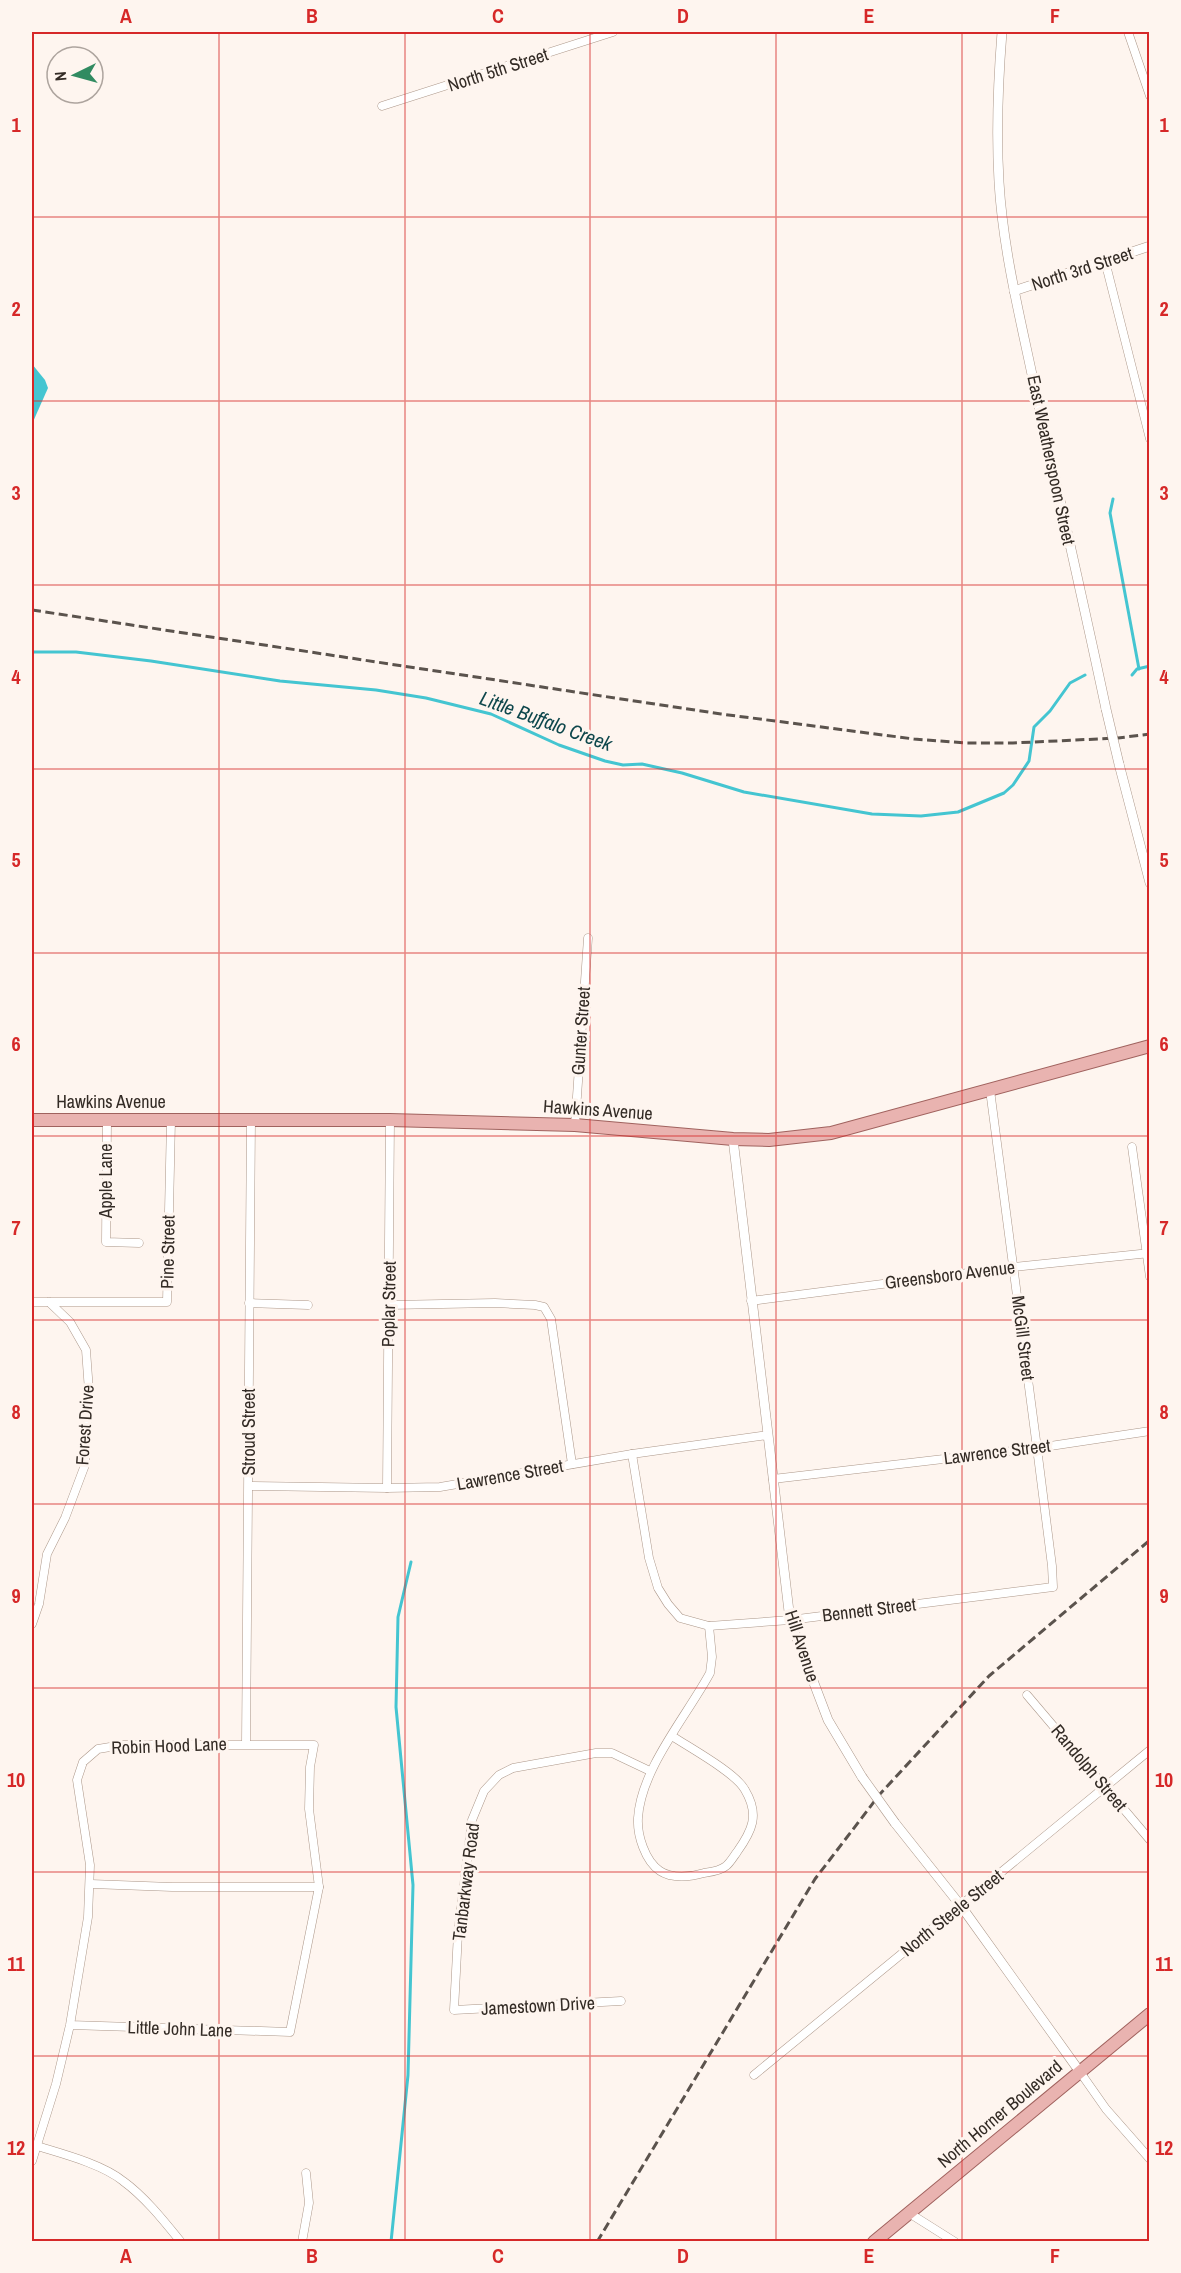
<svg xmlns="http://www.w3.org/2000/svg" width="1181" height="2273" viewBox="0 0 1181 2273" font-family="'Archivo Narrow',sans-serif">
	<rect width="100%" height="100%" fill="#fef5ef"/>
	<!-- water -->
	<path fill="#44c5d1" d="M32,364l13,16 3,8 -16,36z"/>
	<g fill="none" stroke-linecap="round" stroke-linejoin="round">
		<!-- stream -->
		<g stroke="#44c5d1" stroke-width="3">
			<path d="M1113,499l-3,14 29,156"/>
			<path d="M32,652h44l75,9 129,20 96,9 50,8 65,16 68,31 46,16 18,4 19,-1 40,9 62,19 128,22 49,2 37,-4 46,-19 9,-8 16,-24 5,-34 16,-16 20,-28 15,-8"/>
			<path d="M1132,675l5,-6 13,-3"/>
			<path d="M391,2242l17,-167 5,-190 -17,-178 2,-90 13,-55"/>
		</g>
		<defs>
			<g id="minor">
				<path d="M1128,32l22,64"/>
				<path d="M382,106l231,-74"/>
				<path d="M1105,261l45,178"/>
				<path d="M107,1120l-1,122 33,1"/>
				<path d="M575,1125l13,-187"/>
				<path d="M1132,1147l18,130"/>
				<path d="M751,1301l263,-34 136,-14"/>
				<path d="M32,1302h135l4,-182"/>
				<path d="M249,1303l59,2"/>
				<path d="M389,1305l106,-2 40,2 9,2 7,12 21,145"/>
				<path d="M632,1454l17,104 9,30 10,16 12,14 29,8 81,-6 263,-33 -1,-21 -15,-118 -47,-358"/>
				<path d="M773,1479l264,-31 113,-17"/>
				<path d="M249,1486l138,2 53,-1 192,-33 136,-19"/>
				<path d="M387,1488l3,-368"/>
				<path d="M32,1624l7,-20 8,-50 18,-36 20,-53 4,-74 -3,-41 -16,-28 -21,-20"/>
				<path d="M1027,1695l123,145"/>
				<path d="M672,1736c18,12 64,37 73,54 15,25 7,41 -8,62 -3,4 -7,11 -11,14 -6,5 -15,6 -22,7 -13,4 -32,6 -44,-2 -15,-10 -23,-36 -22,-53 3,-49 48,-101 72,-145l2,-16 -3,-31"/>
				<path d="M246,1744l5,-625"/>
				<path d="M91,1884l81,3h147"/>
				<path d="M621,2001l-167,9 4,-77 14,-113 12,-29 15,-16 14,-7 83,-15h16l38,18"/>
				<path d="M1080,2072l26,37 44,50"/>
				<path d="M754,2075l396,-325"/>
				<path d="M37,2146c26,8 65,18 86,35 22,16 41,40 58,61"/>
				<path d="M32,2161l24,-77 14,-59 18,-108 2,-52 -13,-85 6,-18 15,-13 24,-4h192l-4,22 -1,42 10,78 -29,145 -220,-7"/>
				<path d="M909,2213l46,29"/>
				<path d="M302,2242l7,-39 -3,-30"/>
			</g>
			<g id="tertiary">
				<path d="M1002,32c-4,50 -6,99 -3,150 4,68 21,135 35,202 24,108 49,216 72,325"/>
				<path d="M1014,291l136,-45"/>
				<path d="M1119,764l31,119"/>
				<path d="M733,1139l57,481 38,100 34,57"/>
				<path d="M895,1823l66,83 119,166"/>
			</g>
			<g id="primary">
				<path d="M32,1120h358l185,5 158,14 36,1 62,-7 319,-87"/>
				<path d="M874,2242l276,-228"/>
			</g>
		</defs>
		<!-- minor casing -->
		<use href="#minor" stroke="#ac9789" stroke-width="9"/>
		<!-- tertiary casing -->
		<use href="#tertiary" stroke="#ac9789" stroke-width="10"/>
		<!-- primary casing -->
		<use href="#primary" stroke="#a0625e" stroke-width="14"/>
		<!-- minor -->
		<use href="#minor" stroke="#fff" stroke-width="8"/>
		<!-- tertiary -->
		<use href="#tertiary" stroke="#fff" stroke-width="9"/>
		<!-- primary -->
		<use href="#primary" stroke="#e9b3b0" stroke-width="12"/>
		<!-- rail -->
		<g stroke="#5b534d" stroke-width="3" stroke-dasharray="9 4.5" stroke-linecap="butt">
			<path d="M32,610l689,104 193,25 52,4h47l105,-5 32,-4"/>
			<path d="M597,2242l218,-363 65,-85 109,-118 161,-136"/>
		</g>
		<defs>
			<g id="tertiary-bridge">
				<path d="M1106,709l13,55"/>
				<path d="M862,1777l33,46"/>
			</g>
		</defs>
		<!-- tertiary-bridge casing -->
		<use href="#tertiary-bridge" stroke="#ac9789" stroke-width="10" stroke-linecap="butt"/>
		<!-- tertiary-bridge -->
		<use href="#tertiary-bridge" stroke="#fff" stroke-width="9"/>
	</g>
	<!-- grid -->
	<path fill="none" stroke="#d62828" stroke-width="1.5" stroke-opacity="0.55" d="M219,32v2210M405,32v2210M590,32v2210M776,32v2210M962,32v2210M32,217h1118M32,401h1118M32,585h1118M32,769h1118M32,953h1118M32,1136h1118M32,1320h1118M32,1504h1118M32,1688h1118M32,1872h1118M32,2056h1118"/>
	<g text-anchor="middle" stroke-width="6" stroke-linejoin="round" paint-order="stroke">
		<!-- street labels -->
		<g font-size="18" fill="#332b25" stroke="#fef5ef">
			<text transform="translate(498 70) rotate(-18)" y="6">North 5th Street</text>
			<text transform="translate(1082 269) rotate(-18)" y="6">North 3rd Street</text>
			<text transform="translate(1051 460) rotate(78)" y="6">East Weatherspoon Street</text>
			<text transform="translate(581 1031) rotate(-86)" y="6">Gunter Street</text>
			<text x="111" y="1108">Hawkins Avenue</text>
			<text transform="translate(598 1110) rotate(4)" y="6">Hawkins Avenue</text>
			<text transform="translate(106 1181) rotate(-90)" y="6">Apple Lane</text>
			<text transform="translate(168 1252) rotate(-89)" y="6">Pine Street</text>
			<text transform="translate(950 1275) rotate(-7)" y="6">Greensboro Avenue</text>
			<text transform="translate(389 1304) rotate(-89)" y="6">Poplar Street</text>
			<text transform="translate(1023 1338) rotate(83)" y="6">McGill Street</text>
			<text transform="translate(85 1425) rotate(-86)" y="6">Forest Drive</text>
			<text transform="translate(249 1432) rotate(-90)" y="6">Stroud Street</text>
			<text transform="translate(997 1452) rotate(-7)" y="6">Lawrence Street</text>
			<text transform="translate(510 1475) rotate(-10)" y="6">Lawrence Street</text>
			<text transform="translate(869 1610) rotate(-7)" y="6">Bennett Street</text>
			<text transform="translate(802 1646) rotate(72)" y="6">Hill Avenue</text>
			<text transform="translate(169 1746) rotate(-2)" y="6">Robin Hood Lane</text>
			<text transform="translate(1089 1768) rotate(50)" y="6">Randolph Street</text>
			<text transform="translate(466 1882) rotate(-83)" y="6">Tanbarkway Road</text>
			<text transform="translate(952 1913) rotate(-39)" y="6">North Steele Street</text>
			<text transform="translate(538 2006) rotate(-3)" y="6">Jamestown Drive</text>
			<text transform="translate(180 2029) rotate(2)" y="6">Little John Lane</text>
			<text transform="translate(1000 2114) rotate(-40)" y="6">North Horner Boulevard</text>
		</g>
		<!-- water labels -->
		<g font-size="20" font-style="italic" fill="#0e474c" stroke="#fef5ef">
			<text transform="translate(546 721) rotate(20)" y="7">Little Buffalo Creek</text>
		</g>
	</g>
	<!-- border -->
	<rect width="1181" height="2273" fill="none" stroke="#fef5ef" stroke-width="66"/>
	<!-- north arrow -->
	<g transform="translate(75 75) rotate(265)"><circle r="28" fill="#fef5ef" stroke="#ada49e" stroke-width="1.5"/>
	<path d="M0-4.5L10 22L0 15L-10 22Z" fill="#318b61"/>
	<text y="-9" font-size="16" font-weight="bold" text-anchor="middle" fill="#332b25">N</text>
	</g>
	<rect x="33" y="33" width="1115" height="2207" fill="none" stroke="#d62828" stroke-width="2"/>
	<g font-size="20" text-anchor="middle" font-weight="bold" fill="#d62828">
		<text x="126" y="23">A</text>
		<text x="312" y="23">B</text>
		<text x="498" y="23">C</text>
		<text x="683" y="23">D</text>
		<text x="869" y="23">E</text>
		<text x="1055" y="23">F</text>
		<text x="16" y="132">1</text>
		<text x="1164" y="132">1</text>
		<text x="16" y="316">2</text>
		<text x="1164" y="316">2</text>
		<text x="16" y="500">3</text>
		<text x="1164" y="500">3</text>
		<text x="16" y="684">4</text>
		<text x="1164" y="684">4</text>
		<text x="16" y="867">5</text>
		<text x="1164" y="867">5</text>
		<text x="16" y="1051">6</text>
		<text x="1164" y="1051">6</text>
		<text x="16" y="1235">7</text>
		<text x="1164" y="1235">7</text>
		<text x="16" y="1419">8</text>
		<text x="1164" y="1419">8</text>
		<text x="16" y="1603">9</text>
		<text x="1164" y="1603">9</text>
		<text x="16" y="1787">10</text>
		<text x="1164" y="1787">10</text>
		<text x="16" y="1971">11</text>
		<text x="1164" y="1971">11</text>
		<text x="16" y="2155">12</text>
		<text x="1164" y="2155">12</text>
		<text x="126" y="2263">A</text>
		<text x="312" y="2263">B</text>
		<text x="498" y="2263">C</text>
		<text x="683" y="2263">D</text>
		<text x="869" y="2263">E</text>
		<text x="1055" y="2263">F</text>
	</g>
</svg>
